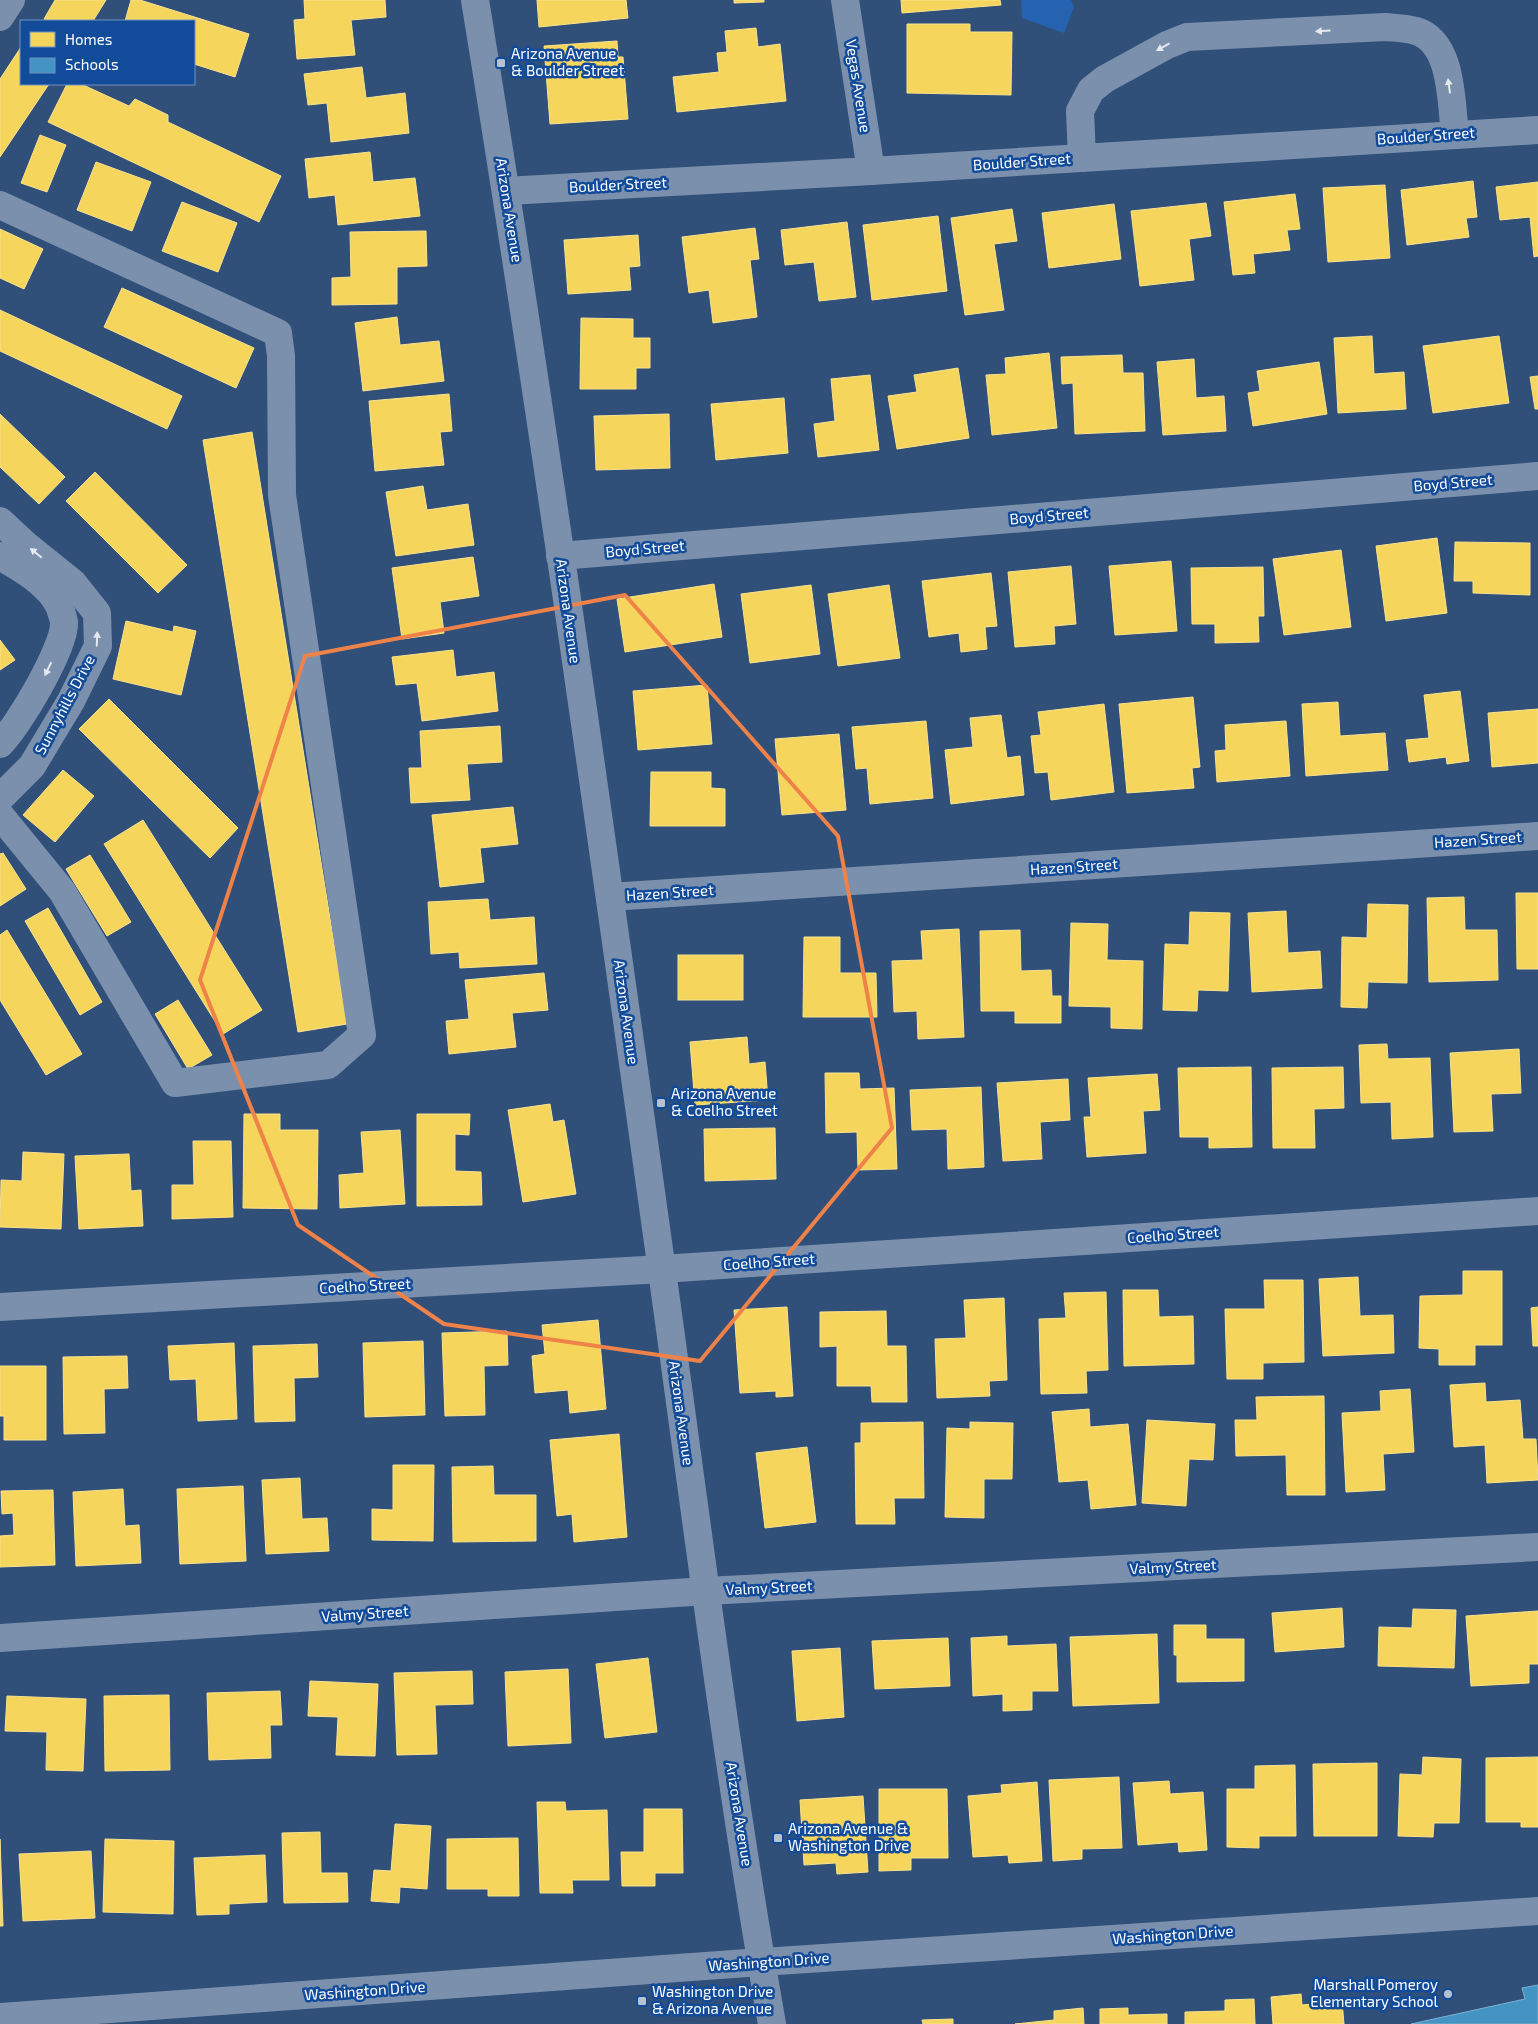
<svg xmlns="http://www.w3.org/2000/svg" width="1538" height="2024" viewBox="0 0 1538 2024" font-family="'Exo 2',sans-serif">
	<rect width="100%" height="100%" fill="#30507a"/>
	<!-- green -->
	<path fill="#2562b0" d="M1021,0h50l3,7 -10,26 -42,-15z"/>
	<!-- homes -->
	<g fill="#f6d55c" stroke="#f9e28d">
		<path d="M55,0h51l-13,21h-45l-4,-2z"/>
		<path d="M131,0h9l109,34 -14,43 -41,-13v-43h-69z"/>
		<path d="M304,0h81l1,17 -35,3 4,35 -58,4 -3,-39 11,-1z"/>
		<path d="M537,0h89l2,18 -89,9z"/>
		<path d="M734,0h30v2l-30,1z"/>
		<path d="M901,0h99l1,5 -99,8z"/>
		<path d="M907,24h63v8h42l-1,63 -104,-2z"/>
		<path d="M756,28l2,19 22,-3 6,57 -109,11 -4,-35 46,-5 -2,-19 10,-1 -2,-21z"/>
		<path d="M617,41l1,16h5l5,62 -78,5 -6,-78z"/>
		<path d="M21,47v37h28l-49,73v-78z"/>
		<path d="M362,67l4,31 39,-5 4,40 -78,9 -4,-39 -19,2 -4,-31z"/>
		<path d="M67,84h14l48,22 6,-7 33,16v7l113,54 -22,46 -211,-100z"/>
		<path d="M40,135l26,10 -19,47 -26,-9z"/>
		<path d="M370,152l3,30 42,-4 5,38 -82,9 -3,-30 -26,3 -4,-39z"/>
		<path d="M96,162l55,20 -19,49 -55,-21z"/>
		<path d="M1473,181l4,36 -11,1 3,19 -62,8 -6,-55z"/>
		<path d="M1538,182v74l-4,1 -4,-40 -30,3 -4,-33z"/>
		<path d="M1385,185l5,73 -62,4 -5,-74z"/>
		<path d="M1295,194l5,35 -13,1 3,20 -37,4 2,19 -22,2 -9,-73z"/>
		<path d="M182,202l55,21 -19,49 -56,-21z"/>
		<path d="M1206,203l5,33 -22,3 5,41 -54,6 -9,-75z"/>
		<path d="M1114,204l7,55 -72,9 -7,-55z"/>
		<path d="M1012,209l5,32 -23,3 10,66 -39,5 -14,-97z"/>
		<path d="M938,216l9,75 -75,9 -9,-75z"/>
		<path d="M847,222l9,75 -37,4 -5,-39 -29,3 -4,-35z"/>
		<path d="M755,228l4,31 -9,1 7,57 -44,6 -4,-33 -20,3 -7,-56z"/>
		<path d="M0,229l43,20 -19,40 -24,-11z"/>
		<path d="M426,231l1,35 -30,1v37l-65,1v-27l19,-1 -1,-45z"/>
		<path d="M638,235l2,31 -11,1 2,23 -63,4 -4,-54z"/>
		<path d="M122,288l132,60 -18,40 -132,-61z"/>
		<path d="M0,310l182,86 -15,33 -167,-78z"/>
		<path d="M397,317l3,28 39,-4 5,40 -81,10 -8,-68z"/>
		<path d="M581,318l52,1v19h17v30h-14v21h-56z"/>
		<path d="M1372,336l2,38 30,-2 2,37 -68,4 -4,-75z"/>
		<path d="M1499,336l10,67 -76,10 -10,-67z"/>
		<path d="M1049,353l8,75 -65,7 -6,-60 20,-1 -1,-16z"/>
		<path d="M1122,355l1,18h20l2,58 -70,3 -2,-51 -11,1 -1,-27z"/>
		<path d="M1194,359l2,39 28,-2 2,35 -63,4 -6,-73z"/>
		<path d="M1319,362l8,52 -74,12 -5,-33 12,-2 -3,-20z"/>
		<path d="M958,368l11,70 -72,11 -9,-53 29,-4 -3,-17z"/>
		<path d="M870,375l9,75 -61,7 -4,-33 21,-3 -4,-42z"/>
		<path d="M1538,376v33h-3l-5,-32z"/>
		<path d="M449,394l3,37 -12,1 4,33 -69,6 -6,-70z"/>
		<path d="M784,398l4,55 -72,7 -5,-56z"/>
		<path d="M0,414l65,63 -26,27 -39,-37z"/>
		<path d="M669,414l1,54 -74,2 -2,-54z"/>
		<path d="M252,432l95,592 -49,8 -95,-592z"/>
		<path d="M95,472l92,93 -29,28 -92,-92z"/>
		<path d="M423,486l4,24 41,-6 6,41 -78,11 -10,-64z"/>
		<path d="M1437,538l10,75 -61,8 -10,-75z"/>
		<path d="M1455,542l75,1v52l-57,-2v-12h-19z"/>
		<path d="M1341,550l10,77 -67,8 -11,-76z"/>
		<path d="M473,557l6,39 -39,6 4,31 -42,6 -10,-71z"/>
		<path d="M1171,561l6,70 -62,4 -6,-69z"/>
		<path d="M1071,566l5,58 -22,2 1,18 -40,3 -7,-75z"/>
		<path d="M1263,567l1,49h-6l1,26 -44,1v-19h-23l-1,-56z"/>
		<path d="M991,573l6,53 -12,1 2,22 -26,3 -2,-19 -30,4 -7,-56z"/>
		<path d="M714,584l8,53 -97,15 -8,-53z"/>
		<path d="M811,585l9,69 -70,9 -9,-69z"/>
		<path d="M889,585l11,73 -62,8 -10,-72z"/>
		<path d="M126,621l47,11 1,-6 22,5 -15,64 -68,-16z"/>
		<path d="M0,640l15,20 -15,10z"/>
		<path d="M453,650l3,27 38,-5 4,39 -76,10 -5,-38 -21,2 -4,-28z"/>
		<path d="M707,685l5,59 -74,6 -5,-59z"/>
		<path d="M1460,691l9,70 -22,3 -1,-7 -37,5 -3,-22 23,-2 -5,-43z"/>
		<path d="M1193,697l7,70 -8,1 2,20 -67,5 -8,-89z"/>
		<path d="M109,699l129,129 -28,30 -131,-129z"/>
		<path d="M1338,702l2,34 45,-3 3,37 -82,6 -4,-72z"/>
		<path d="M1104,704l10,88 -63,8 -3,-28 -13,1 -4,-37 10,-1 -3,-23z"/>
		<path d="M1538,709v54l-46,4 -4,-54z"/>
		<path d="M1001,715l6,43 13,-2 4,39 -73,9 -6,-54 28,-3 -3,-29z"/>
		<path d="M926,721l7,77 -63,6 -3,-36 -11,1 -4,-42z"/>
		<path d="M1286,721l4,55 -73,6 -2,-31 11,-1 -1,-25z"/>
		<path d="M500,726l2,36 -35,2 3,36 -59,3 -2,-35h13l-2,-37z"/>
		<path d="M839,734l7,76 -64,5 -7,-76z"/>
		<path d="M63,770l31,26 -39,46 -32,-27z"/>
		<path d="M651,772h60v16l14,1v37h-75z"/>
		<path d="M513,807l5,37 -38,4 4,34 -44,5 -8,-72z"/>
		<path d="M143,820l119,190 -39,24 -119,-190z"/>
		<path d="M3,853l23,36 -26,17v-52z"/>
		<path d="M90,855l41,67 -24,14 -41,-67z"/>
		<path d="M1516,893h22v76h-21z"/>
		<path d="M1464,897l1,33h32l1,50 -69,2 -2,-84z"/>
		<path d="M488,899l2,21 44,-3 3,47 -77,4 -1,-16 -28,2 -3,-52z"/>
		<path d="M1368,904l40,1 -1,78 -39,-1 -1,26 -26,-1 1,-70 25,1z"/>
		<path d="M48,908l54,94 -22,13 -55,-94z"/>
		<path d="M1286,911l2,42 32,-2 2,37 -70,4 -4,-79z"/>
		<path d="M1190,912l40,1 -2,78 -30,-1 -1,21 -34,-1 2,-66 24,1z"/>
		<path d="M1071,923l37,1 -1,36 36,1 -1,68 -31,-1v-21l-42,-1z"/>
		<path d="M959,929l5,108 -46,2 -1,-28 -23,1 -2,-51 31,-1 -2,-29z"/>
		<path d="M7,930l75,124 -36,21 -46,-75v-65z"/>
		<path d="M1020,930l1,41 30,-1 1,26h9v27h-46v-12h-34l-1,-80z"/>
		<path d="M804,937h36v36h36l1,44h-74z"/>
		<rect x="678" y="955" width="65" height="45"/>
		<path d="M544,973l4,37 -36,3 4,34 -67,7 -3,-33 23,-2 -4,-39z"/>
		<path d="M178,1000l34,55 -24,14 -33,-55z"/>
		<path d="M747,1037l2,27 16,-2 3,38 -73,5 -5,-63z"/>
		<path d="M1387,1044l1,15 42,-1 3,79 -41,2 -1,-37 -30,1 -2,-58z"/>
		<path d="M1519,1049l2,44 -30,1 2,37 -39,1 -4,-79z"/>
		<path d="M1251,1067l1,80 -43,1v-11h-29l-2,-69z"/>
		<path d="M1343,1067l1,41 -30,1 1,39h-42l-1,-80z"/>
		<path d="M825,1073h34l1,16 34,-1 3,81 -39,1 -1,-38 -31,1z"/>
		<path d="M1157,1074l3,36 -17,1 3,42 -59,4 -3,-40h7l-3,-39z"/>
		<path d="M1068,1079l2,41 -30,2 2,37 -39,2 -6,-78z"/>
		<path d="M981,1087l3,80 -36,2 -1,-40 -35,1 -2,-40z"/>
		<path d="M550,1104l3,18 11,-2 12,74 -53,8 -15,-92z"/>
		<path d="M244,1114h36v16h38l-1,79 -74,-1z"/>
		<path d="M417,1114h53l-1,21 -14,-1v37l26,1 1,33 -65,1z"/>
		<path d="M775,1128l1,51 -71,2 -1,-52z"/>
		<path d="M400,1130l5,74 -65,4 -1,-33 25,-2 -3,-41z"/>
		<path d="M193,1141h38l2,76 -61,2v-34h22z"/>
		<path d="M23,1152l41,2 -3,75 -61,-2 1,-47 21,1z"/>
		<path d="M129,1154l2,37 10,-1 2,36 -64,3 -4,-73z"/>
		<path d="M1463,1271h39v74h-27v20h-36v-16l-20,-1 1,-52 43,-1z"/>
		<path d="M1358,1277l2,39 33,-1 1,38 -71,3 -4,-77z"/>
		<path d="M1264,1280h39l1,82 -41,1v16h-36l-2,-70h40z"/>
		<path d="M1123,1290h35l1,27 34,-1 1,48 -70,2z"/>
		<path d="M1106,1292l2,78 -22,1 1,22 -46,1 -2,-75 27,-1 -2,-25z"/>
		<path d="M1004,1298l3,82 -18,1 1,15 -53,2 -2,-59 31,-1 -2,-38z"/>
		<path d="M787,1307l6,89 -17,1v-6l-36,2 -6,-83z"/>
		<path d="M1538,1307v39h-5l-2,-38z"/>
		<path d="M886,1311l1,35h19l1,56h-35l-1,-16h-34v-40l-17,1v-35z"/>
		<path d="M598,1320l8,89 -36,4 -2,-23 -33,3 -3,-37 13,-2 -3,-29z"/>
		<path d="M507,1331l1,34 -24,1 1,49 -40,1 -3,-83z"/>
		<path d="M423,1341l2,74 -60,2 -2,-74z"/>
		<path d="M234,1343l3,76 -39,2 -2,-42 -26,1 -2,-34z"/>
		<path d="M317,1344l1,33 -24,1 1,43 -40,1 -2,-76z"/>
		<path d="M127,1356l1,32 -24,1 1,44 -41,1 -1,-77z"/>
		<path d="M0,1366h46v74h-42v-24h-4z"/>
		<path d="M1485,1383l1,19 34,-2 3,39h13l2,41 -51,3 -2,-38 -31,2 -4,-62z"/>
		<path d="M1410,1389l4,63 -31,2 2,36 -39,2 -4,-79 39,-2 -1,-20z"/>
		<path d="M1324,1396l1,99h-38l-1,-40 -50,1 -1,-36h22l-1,-23z"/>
		<path d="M1089,1409l1,18 38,-3 8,81 -45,4 -3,-29 -29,2 -7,-70z"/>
		<path d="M1147,1420l68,4 -2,36 -24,-1 -3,47 -44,-3z"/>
		<path d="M923,1422l1,76h-30l1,26h-39l-1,-81h6v-20z"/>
		<path d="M970,1422l43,1 -1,56h-28v39l-39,-1 2,-89 23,1z"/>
		<path d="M619,1434l8,103 -53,5 -2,-28 -15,2 -7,-76z"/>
		<path d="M807,1447l9,75 -51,6 -9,-75z"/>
		<path d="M393,1465h41l-1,76 -61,-1v-31l21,1z"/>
		<path d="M493,1466l1,29h42v46l-83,1 -1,-75z"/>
		<path d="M300,1478l2,41 25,-1 2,33 -63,3 -4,-74z"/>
		<path d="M243,1486l3,75 -66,3 -3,-75z"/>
		<path d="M123,1489l2,37 14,-1 2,38 -65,3 -3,-74z"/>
		<path d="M53,1490l2,75 -55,2v-31l14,-1 -1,-22 -11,1 -1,-23z"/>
		<path d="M1342,1608l2,39 -69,5 -3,-39z"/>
		<path d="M1413,1609l43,1 -2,58 -76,-2 1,-39 33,1z"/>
		<path d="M1538,1611v53h-9v19l-58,3 -5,-70z"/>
		<path d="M1174,1625h32v14h38v42l-67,1v-27h-3z"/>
		<path d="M1157,1634l2,69 -86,3 -3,-69z"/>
		<path d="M1007,1636v10l49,-2 2,47h-26v19l-29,1v-17l-30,2 -2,-58z"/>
		<path d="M948,1638l2,48 -75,3 -3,-48z"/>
		<path d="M840,1648l4,69 -47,4 -5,-70z"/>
		<path d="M648,1658l9,74 -52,6 -9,-74z"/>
		<path d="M568,1669l3,74 -63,3 -3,-74z"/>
		<path d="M472,1671l1,33 -38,1 2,49 -40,1 -3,-82z"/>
		<path d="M310,1681l68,3 -3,72 -39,-1 2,-38 -30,-1z"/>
		<path d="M280,1691l2,34h-12l1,33 -62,2 -2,-67z"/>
		<path d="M169,1695l1,75 -65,1 -1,-75z"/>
		<path d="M7,1696l79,3 -3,72 -37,-1 1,-38 -42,-1z"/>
		<path d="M1423,1757l38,2 -2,64h-25l-1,14 -35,-1 2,-62 22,1z"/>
		<path d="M1538,1757v70h-17v-5h-35v-64z"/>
		<path d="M1377,1763v73h-63l-1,-72z"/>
		<path d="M1295,1765l1,71h-37v12l-32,-1v-58h28v-23z"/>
		<path d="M1119,1777l3,71 -40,1v10l-29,2 -4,-81z"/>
		<path d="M1169,1781l1,13 33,-2 4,58 -28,2 -1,-10 -40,3 -5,-62z"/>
		<path d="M1037,1782l5,79 -33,2 -1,-8 -35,2 -5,-61 34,-3 -1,-8z"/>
		<path d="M879,1789h68l1,69h-37v12l-32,1z"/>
		<path d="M863,1796l5,76 -31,2 -1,-11 -32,2 -4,-65z"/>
		<path d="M537,1802h28l1,9 41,-1 2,70h-37l1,13h-33z"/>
		<path d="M644,1809h38l1,64h-28v13h-33l-1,-34h23z"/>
		<path d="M395,1824l36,2 -4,63 -27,-2 -1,16 -28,-2 3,-31 17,1z"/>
		<path d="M320,1832l1,41h26l1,29 -64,1 -2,-70z"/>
		<path d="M518,1838l1,58h-31v-7h-41v-50z"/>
		<path d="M0,1839l3,87h-3z"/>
		<path d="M105,1839l69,2 -1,73 -70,-2z"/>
		<path d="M91,1851l4,67 -72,3 -4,-67z"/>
		<path d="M265,1855l2,47 -38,2v10l-32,1 -3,-57z"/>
		<path d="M1301,1994l1,11 40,-4 2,23h-71l-2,-27z"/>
		<path d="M1254,1999l1,25h-70v-12l40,-1v-11z"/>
		<path d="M1083,2008l1,16h-69l39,-4v-9z"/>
		<path d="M1128,2008v7l39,-1v10h-67v-15z"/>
		<path d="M953,2019v5h-30l-1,-4z"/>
	</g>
	<!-- schools -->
	<path fill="#4393c3" stroke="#7bb3d5" d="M1538,1985v39h-127l114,-25 -3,-11z"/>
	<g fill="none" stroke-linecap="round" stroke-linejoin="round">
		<!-- minor -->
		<g stroke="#7b90ad" stroke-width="28">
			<path d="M475,0c69,423 128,847 187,1271 35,251 66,503 110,753"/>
			<path d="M845,0l26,171"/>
			<path d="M0,17l11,-17"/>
			<path d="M1082,158l-2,-47 11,-21 14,-11 62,-34 20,-8 198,-10c10,1 21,1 31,4 37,11 35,72 39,104"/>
			<path d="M506,191l365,-20 667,-41"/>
			<path d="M0,205l278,128 3,23 1,139 80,540 -34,30 -153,18 -113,-192 -62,-76"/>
			<path d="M0,521l27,25 46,37 24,30 1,33 -27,55 -39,65 -32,32"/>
			<path d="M0,556c21,12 51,29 60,52 1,4 4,11 4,15 1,24 -46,104 -64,121"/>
			<path d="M560,556l978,-80"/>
			<path d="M610,897l928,-61"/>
			<path d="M0,1307l662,-38 876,-58"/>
			<path d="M0,1638l706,-47 832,-44"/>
			<path d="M0,2017l761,-55 777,-51"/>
		</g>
	</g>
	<!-- one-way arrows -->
	<defs><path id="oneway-solid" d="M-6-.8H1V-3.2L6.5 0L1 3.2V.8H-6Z" transform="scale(1.25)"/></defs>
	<g fill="#e5e9ef">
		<use href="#oneway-solid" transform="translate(1323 31) rotate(176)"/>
		<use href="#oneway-solid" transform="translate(1163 47) rotate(151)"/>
		<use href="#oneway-solid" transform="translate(1449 86) rotate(-98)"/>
		<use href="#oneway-solid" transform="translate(36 553) rotate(-141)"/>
		<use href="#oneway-solid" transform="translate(97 639) rotate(-88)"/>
		<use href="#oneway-solid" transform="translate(48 669) rotate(116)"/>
	</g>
	<!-- marked area -->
	<path fill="none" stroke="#ee8249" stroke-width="4" stroke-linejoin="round" d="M625,595l213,241 54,292 -192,233 -256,-37 -146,-99 -98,-245 105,-324z"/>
	<!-- markers -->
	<g fill="#b7c2d0" stroke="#114b9a" stroke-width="2">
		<rect x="496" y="58" width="10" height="10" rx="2.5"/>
		<rect x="656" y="1098" width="10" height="10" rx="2.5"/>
		<rect x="773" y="1833" width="10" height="10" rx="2.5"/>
		<circle cx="1448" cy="1994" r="5"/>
		<rect x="637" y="1996" width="10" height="10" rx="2.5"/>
	</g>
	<g text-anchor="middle" stroke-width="5" stroke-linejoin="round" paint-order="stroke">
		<!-- poi labels -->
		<g font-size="15" fill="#fff" stroke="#114b9a" text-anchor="start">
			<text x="511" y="59">Arizona Avenue<tspan x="511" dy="17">&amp; Boulder Street</tspan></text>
			<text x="671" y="1099">Arizona Avenue<tspan x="671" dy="17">&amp; Coelho Street</tspan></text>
			<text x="788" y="1834">Arizona Avenue &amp;<tspan x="788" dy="17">Washington Drive</tspan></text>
			<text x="1438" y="1990" text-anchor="end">Marshall Pomeroy<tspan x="1438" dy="17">Elementary School</tspan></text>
			<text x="652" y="1997">Washington Drive<tspan x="652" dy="17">&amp; Arizona Avenue</tspan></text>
		</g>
		<!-- street labels -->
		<g font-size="15" fill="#fff" stroke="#114b9a">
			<text transform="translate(858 86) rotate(81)" y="5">Vegas Avenue</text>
			<text transform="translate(1426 136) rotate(-4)" y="5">Boulder Street</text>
			<text transform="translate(1022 162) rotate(-4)" y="5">Boulder Street</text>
			<text transform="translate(618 185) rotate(-3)" y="5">Boulder Street</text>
			<text transform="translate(509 210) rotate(81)" y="5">Arizona Avenue</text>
			<text transform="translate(1453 483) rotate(-5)" y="5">Boyd Street</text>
			<text transform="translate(1049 516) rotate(-5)" y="5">Boyd Street</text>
			<text transform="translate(645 549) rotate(-5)" y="5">Boyd Street</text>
			<text transform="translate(568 611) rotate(82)" y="5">Arizona Avenue</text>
			<text transform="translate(65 705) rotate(-62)" y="5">Sunnyhills Drive</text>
			<text transform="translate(1478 840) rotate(-4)" y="5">Hazen Street</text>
			<text transform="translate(1074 867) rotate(-4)" y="5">Hazen Street</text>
			<text transform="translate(670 893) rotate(-4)" y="5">Hazen Street</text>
			<text transform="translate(626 1012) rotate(82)" y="5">Arizona Avenue</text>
			<text transform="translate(1173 1235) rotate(-4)" y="5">Coelho Street</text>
			<text transform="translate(769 1262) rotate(-4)" y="5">Coelho Street</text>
			<text transform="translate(365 1286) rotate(-3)" y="5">Coelho Street</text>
			<text transform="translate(681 1413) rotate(82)" y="5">Arizona Avenue</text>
			<text transform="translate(1173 1567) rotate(-3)" y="5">Valmy Street</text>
			<text transform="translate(769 1588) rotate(-3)" y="5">Valmy Street</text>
			<text transform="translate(365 1614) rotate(-4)" y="5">Valmy Street</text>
			<text transform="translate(739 1814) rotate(81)" y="5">Arizona Avenue</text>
			<text transform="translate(1173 1935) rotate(-4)" y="5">Washington Drive</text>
			<text transform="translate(769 1962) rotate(-4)" y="5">Washington Drive</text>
			<text transform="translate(365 1991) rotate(-4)" y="5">Washington Drive</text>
		</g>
	</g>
	<!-- legend -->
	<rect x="20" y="20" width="175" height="65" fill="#114b9a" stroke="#7093c2"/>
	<rect x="30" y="32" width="25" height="15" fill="#f6d55c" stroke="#7093c2"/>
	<text x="65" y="45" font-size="15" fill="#ffffff">Homes</text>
	<rect x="30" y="58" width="25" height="15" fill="#4393c3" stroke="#7093c2"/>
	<text x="65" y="70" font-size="15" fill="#ffffff">Schools</text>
</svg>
